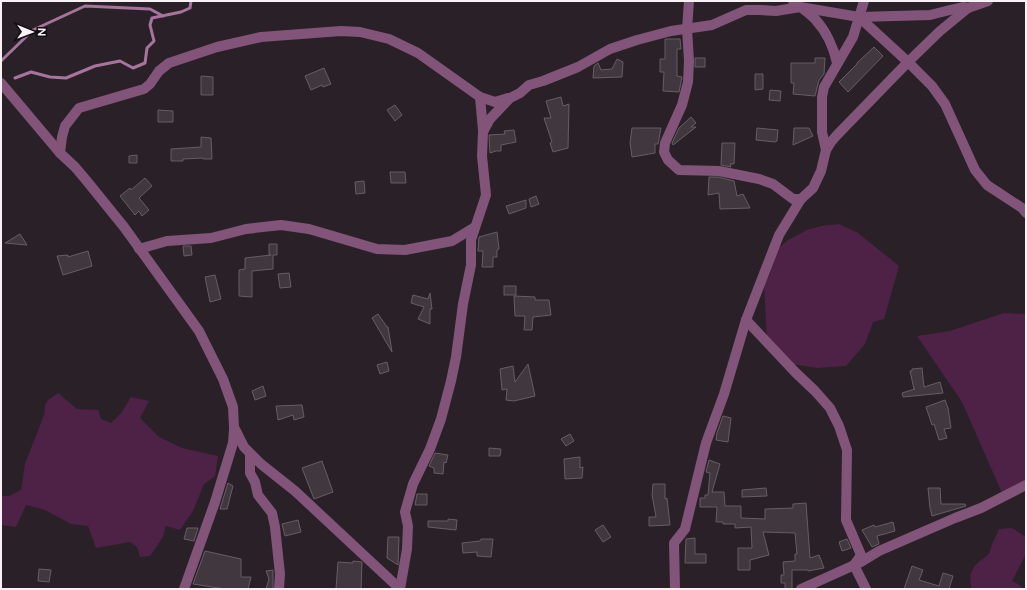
<svg xmlns="http://www.w3.org/2000/svg" width="1027" height="590" viewBox="0 0 1027 590" font-family="Figtree,sans-serif">
	<rect width="100%" height="100%" fill="#292127"/>
	<!-- green -->
	<g fill="#4e2146">
		<path d="M839,224l19,9 41,33 -15,53 -11,3 -8,22 -19,22 -29,2 -30,-5 -20,-21 -3,-58 5,-8 9,-27 10,-9 19,-10 14,-4z"/>
		<path d="M1004,313l22,1v167l-24,12 -40,-91 -45,-66 33,-5z"/>
		<path d="M58,393l19,16 21,1 3,9 10,4 11,-11 9,-15 18,4 -9,17 19,19 23,11 36,8 -3,20 -11,8 -11,27 -13,19 -14,-4 -3,11 -13,19 -10,1 -3,-10 -7,-5 -34,6 -8,-22 -17,-2 -26,-14 -19,-5 -10,22 -15,-2v-29h8l12,-6 4,-26 19,-49 1,-10 3,-5z"/>
		<path d="M1012,528l14,9v17l-14,27 6,3 6,5h-52c-6,-19 4,-25 17,-35l3,-10 7,-15z"/>
	</g>
	<g fill="none" stroke-linecap="round" stroke-linejoin="round">
		<!-- stream -->
		<g stroke="#a7749d" stroke-width="3">
			<path d="M1,61l32,-31 52,-24 65,3 13,7"/>
			<path d="M15,78l16,-6 19,5 16,1 29,-12 25,-5 13,7 12,-5 2,-15 7,-7 -4,-16 2,-7 29,-6 9,-4 1,-7"/>
		</g>
	</g>
	<!-- building -->
	<g fill="#41383f" stroke="#675d65">
		<path d="M665,39h15l1,10h-4v27l5,1 -3,15 -16,-1 1,-19h-4v-13h5z"/>
		<path d="M874,47l9,9 -35,36 -9,-10 18,-18v-1z"/>
		<rect x="695" y="58" width="10" height="9"/>
		<path d="M815,58h10l-1,16 -5,6 -4,16 -22,-2 1,-11h-3v-20h24z"/>
		<path d="M617,59l6,3 -1,15 -29,1 1,-12 4,-3 3,7 11,-1z"/>
		<path d="M324,68l7,16 -8,3 -1,-2 -11,5 -6,-14z"/>
		<path d="M755,74h8v15l-8,1z"/>
		<path d="M201,76l12,1v18h-12z"/>
		<path d="M770,90l11,1 -1,10 -11,-1z"/>
		<path d="M561,97l2,9 6,-2 -1,44 -15,4 -3,-9 2,-1 -8,-24h7l-5,-17z"/>
		<path d="M395,105l7,10 -7,6 -8,-11z"/>
		<path d="M158,110l15,1v11h-15z"/>
		<path d="M691,117l5,6 -5,4h5l-23,18 -1,-2 7,-15z"/>
		<path d="M632,128h29l-3,16h-3v9l-23,4 -2,-14z"/>
		<path d="M757,128l21,2 -1,11 -2,1 -19,-2z"/>
		<path d="M794,128h15l4,8 -20,9z"/>
		<path d="M514,130l2,12 -15,3v6h-5l-6,2 -1,-18 16,-1 -1,-3z"/>
		<path d="M201,137l10,1 1,21h-9v-1l-20,1v2h-12v-12l30,-2z"/>
		<path d="M722,143h13l-1,21h-4l1,3 -10,-2z"/>
		<path d="M137,155v8h-8v-7z"/>
		<path d="M390,172h15l1,11h-15z"/>
		<path d="M709,177h9l16,4 3,15 6,-2 7,14 -30,1 -1,-16 -11,2z"/>
		<path d="M145,178l7,8 -13,12 10,12 -7,6 -3,-5 -4,4 -15,-19 10,-8 1,2z"/>
		<path d="M364,181l1,12 -9,1 -1,-12z"/>
		<path d="M536,196l3,8 -8,3 -2,-8z"/>
		<path d="M526,200v8l-17,6 -3,-8z"/>
		<path d="M497,232l2,17 -2,1v7h-4v10h-11l1,-16h-5l1,-14z"/>
		<path d="M20,234l7,11 -22,-2z"/>
		<path d="M269,244h8v11h-4v14l-21,2v26l-13,-1v-26l6,-1v-11l26,-3h-2z"/>
		<path d="M183,246h8l1,9 -8,1z"/>
		<path d="M88,251l4,15 -29,9 -6,-19 11,-1v2z"/>
		<path d="M289,273l2,14 -11,1 -2,-14z"/>
		<path d="M215,275l6,24 -11,3 -5,-25z"/>
		<rect x="504" y="286" width="12" height="9"/>
		<path d="M430,293l2,16h-2v15l-12,-5 6,-12 -13,-4 2,-8 15,4z"/>
		<path d="M514,296l21,1v3h14l2,15 -18,2 -1,13h-8l1,-14h-10z"/>
		<path d="M378,314l9,13h1l4,25 -20,-34z"/>
		<path d="M387,362l2,9 -9,3 -3,-9z"/>
		<path d="M528,364l7,32 -21,5 -8,-1 1,-11 -5,1 -2,-21 13,-3 2,16z"/>
		<path d="M922,368l2,19 16,-5 3,11 -40,4 -1,-4 13,-4h-1l-4,-18h2v-2z"/>
		<path d="M263,386l3,10 -11,4 -3,-9z"/>
		<path d="M945,400l3,8 3,20 -7,1 3,9 -8,2 -5,-16 -2,1 -6,-18z"/>
		<path d="M302,405l2,12 -10,3 -1,-5 -15,5 -2,-14z"/>
		<path d="M723,416l8,2 -3,24 -12,-2 1,-7z"/>
		<path d="M570,434l4,7 -8,5 -5,-7z"/>
		<path d="M489,448l12,1 -1,7h-11z"/>
		<path d="M435,453l13,2 -2,8 -2,-1 -1,12 -9,-1v-5l-5,-2z"/>
		<path d="M580,457v11l3,-1 -1,11 -17,1 -1,-20z"/>
		<path d="M709,460l11,4 -8,28h12l1,14h16v12l24,1v-10l28,-1v-4l13,-1 4,55 9,-3 5,13 -16,3v-1h-16v19h-7v-6h-4v-8h3l-1,-13 12,-1v-7h2l-2,-21 -32,-1 6,23 -19,5v10h-12v-22h14l-1,-21 -16,1v-4h-12v-2h-7l1,-15h-17v-9h5v-3h3l2,-22 -4,-1z"/>
		<path d="M322,461l11,31 -19,7 -12,-31z"/>
		<path d="M228,483l5,3 -6,23h-7z"/>
		<path d="M653,484h12v15l2,-1 3,27 -21,1v-9h7l-4,-22z"/>
		<path d="M766,488l1,8 -25,1v-7z"/>
		<path d="M928,488h12l1,16h24l1,2 -34,10 -2,-8z"/>
		<path d="M417,494h10v11h-12z"/>
		<path d="M448,519l9,1 -1,10 -28,-3v-6h20z"/>
		<path d="M298,520l3,12 -16,4 -3,-12z"/>
		<path d="M893,522l2,9 -18,5 2,8 -7,3 -10,-17 12,-5 1,2z"/>
		<path d="M603,525l8,12 -8,5 -8,-12z"/>
		<path d="M187,528h11l-4,13 -10,-2z"/>
		<path d="M388,537h11l-1,28 -11,-7z"/>
		<path d="M695,538v16h11v9h-21l1,-24z"/>
		<path d="M481,539h12l-2,18 -14,-1v-4l-14,1 -1,-10 18,-2z"/>
		<path d="M847,539l4,9 -9,3 -3,-9z"/>
		<path d="M205,551l36,8v18h10l-3,12h-23l-32,-5z"/>
		<path d="M353,561l9,1 -1,27h-25l2,-27 15,1z"/>
		<path d="M912,566l11,4 -4,10 20,6 4,-13 10,3 -4,13h-45z"/>
		<path d="M39,569l12,1 -2,12 -11,-1z"/>
		<path d="M273,570v19h-7l3,-10 -3,-8z"/>
	</g>
	<g fill="none" stroke-linecap="round" stroke-linejoin="round">
		<!-- minor -->
		<g stroke="#835479" stroke-width="10">
			<path d="M689,1l-2,28 2,32 -1,21 -6,23 -17,38 -1,9 4,8 11,10 40,1 40,8 14,5 20,15h8"/>
			<path d="M793,1c7,6 15,11 22,18 11,12 19,29 22,44"/>
			<path d="M859,17l49,45 24,24 13,18 30,66 12,15 35,23 4,5"/>
			<path d="M1,83l59,70 15,14 11,13 38,47 75,104 24,48 10,28 1,20 10,20 17,17 34,27 105,98"/>
			<path d="M480,97l3,33"/>
			<path d="M826,150l5,-8 6,-7 71,-73 32,-31 28,-23 20,-7"/>
			<path d="M60,153l2,-16 3,-11 14,-18 65,-19 6,-5 9,-13 10,-8 48,-16 44,-10 80,-6 19,1 29,7 29,14 62,44 15,5 13,-4"/>
			<path d="M139,249l28,-8 44,-3 35,-9 35,-4 28,4 68,20 28,1 47,-9 23,-14"/>
			<path d="M746,320l50,53 19,18 15,17 9,18 8,24 -1,70 15,35 -7,10 12,24"/>
			<path d="M250,454v19l5,9 3,13 14,18 3,14 5,47 -1,15"/>
			<path d="M184,589l31,-87 18,-59 1,-14"/>
			<path d="M400,589l7,-40 1,-23 -3,-14 8,-28 17,-35 11,-30 10,-38 5,-24 7,-53 8,-39v-25l15,-45 -4,-39 1,-24 7,-13 20,-21 10,-5 9,-8 14,-4 35,-14 32,-18 27,-9 34,-9 41,-6 34,-15h14l16,1 24,-4 59,10 71,-2 20,-5 13,-3 5,1"/>
			<path d="M675,589l-1,-46 11,-14 21,-86 18,-49 22,-74 33,-85 22,-36 12,-11 8,-17 5,-21 -4,-18v-35l2,-10 29,-50 11,-36"/>
			<path d="M801,589l60,-27 18,-11 76,-33 26,-10 45,-23"/>
		</g>
	</g>
	<!-- border -->
	<rect width="1027" height="590" fill="none" stroke="#f8f2f6" stroke-width="4"/>
	<!-- north arrow -->
	<g transform="translate(32 32) rotate(91)" stroke="#100c0f" stroke-width="3" paint-order="stroke">
	<path d="M0-3L7 15L0 10L-7 15Z" fill="#f8f2f6"/>
	<text y="-6" font-size="11" font-weight="bold" text-anchor="middle" fill="#f8f2f6">N</text>
	</g>
</svg>
